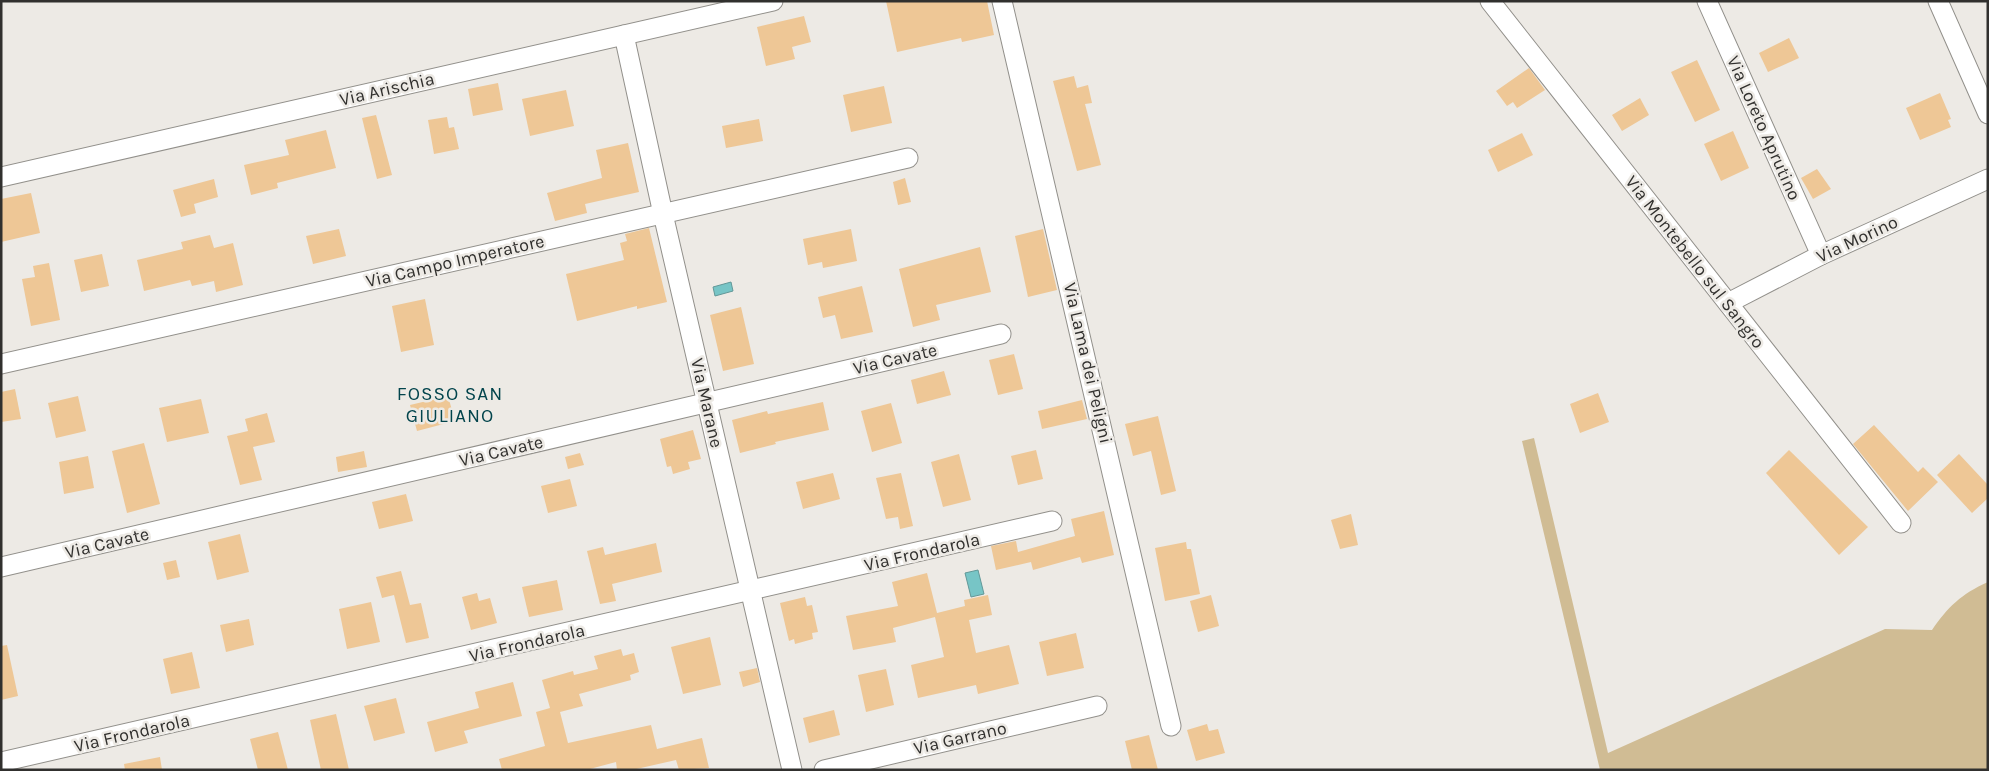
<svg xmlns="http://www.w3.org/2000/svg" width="1989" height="771" viewBox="0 0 1989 771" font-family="Karla,sans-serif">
	<rect width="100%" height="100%" fill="#edeae5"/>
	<!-- green -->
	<path fill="#d0bc94" d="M1534,438l74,315 277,-124 47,1c16,-23 29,-36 56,-48v188h-388l-78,-329z"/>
	<!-- water -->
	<g fill="#77c5c6" stroke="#629898">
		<path d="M731,282l2,9 -18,5 -2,-9z"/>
		<path d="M978,570l6,24 -13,3 -6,-24z"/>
	</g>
	<!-- building -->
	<g fill="#eec796">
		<path d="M886,1h101l7,34 -32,7 -1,-4 -64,14z"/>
		<path d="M804,16l7,26 -19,5 3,12 -29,7 -9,-39z"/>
		<path d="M1789,38l10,20 -31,14 -9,-19z"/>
		<path d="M1697,60l23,50 -25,12 -24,-50z"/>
		<path d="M1529,68l16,22 -28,18 -4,-6 -6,4 -11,-15z"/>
		<path d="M1074,76l3,12 11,-3 4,18 -7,1 16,61 -24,6 -24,-90z"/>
		<path d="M498,83l5,27 -30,6 -5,-27z"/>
		<path d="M884,86l8,37 -41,9 -8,-37z"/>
		<path d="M566,90l8,36 -44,10 -8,-37z"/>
		<path d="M1940,93l11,26 -3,1 3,7 -31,13 -14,-32z"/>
		<path d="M1640,98l9,17 -27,16 -10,-16z"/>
		<path d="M376,115l16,60 -15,4 -15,-61z"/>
		<path d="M447,117l2,11 5,-1 5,22 -25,5 -6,-34z"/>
		<path d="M759,119l4,22 -37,7 -4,-22z"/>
		<path d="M326,130l10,38 -59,15 1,5 -27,7 -7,-30 45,-10 -4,-15z"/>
		<path d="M1733,131l16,37 -28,13 -17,-37z"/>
		<path d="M1522,133l11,22 -35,17 -10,-22z"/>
		<path d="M628,143l11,49 -54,12 2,9 -32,8 -8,-28 55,-15 -6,-28z"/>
		<path d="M1817,169l14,20 -18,10 -12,-21z"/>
		<path d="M905,178l6,24 -13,3 -5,-23z"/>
		<path d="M214,179l4,18 -24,7 2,9 -15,4 -8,-27z"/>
		<path d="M31,193l9,40 -39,9v-43z"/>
		<path d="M649,228l18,74 -30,7v-3l-60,15 -11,-47 58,-14 -4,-17 7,-2 -2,-7z"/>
		<path d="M339,229l7,27 -33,8 -7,-28z"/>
		<path d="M851,229l6,32 -34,7 -1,-6 -14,3 -5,-26z"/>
		<path d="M1043,229l14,61 -29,7 -13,-61z"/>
		<path d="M210,235l4,13 19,-5 10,42 -27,7 -2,-11 -22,5 -2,-6 -46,11 -7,-31 46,-11 -2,-7z"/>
		<path d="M980,247l11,45 -55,13 4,15 -27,7 -14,-58z"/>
		<path d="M102,254l7,32 -28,6 -7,-32z"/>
		<path d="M49,263l11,57 -29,6 -9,-47 13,-2 -2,-11z"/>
		<path d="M862,286l11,46 -32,7 -6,-24 -12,3 -5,-21z"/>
		<path d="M425,299l9,46 -33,7 -9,-46z"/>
		<path d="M741,307l13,57 -31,7 -13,-56z"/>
		<path d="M1014,354l9,35 -25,6 -9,-35z"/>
		<path d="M944,371l7,24 -34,9 -6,-24z"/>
		<path d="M15,389l6,30 -20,3v-30z"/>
		<path d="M1598,393l11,29 -29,11 -10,-29z"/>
		<path d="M78,396l8,35 -30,7 -8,-35z"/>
		<path d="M448,396l7,25 -38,10 -7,-26z"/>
		<path d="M201,399l8,34 -42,9 -8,-34z"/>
		<path d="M1082,400l5,19 -45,10 -4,-18z"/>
		<path d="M823,402l6,28 -54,12 1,2 -36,9 -8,-33 35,-9 1,3z"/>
		<path d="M891,403l11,40 -30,9 -11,-41z"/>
		<path d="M267,413l8,29 -22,5 9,33 -22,5 -13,-49 21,-5 -3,-12z"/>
		<path d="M1158,416l18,75 -15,4 -10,-44 -18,5 -8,-32z"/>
		<path d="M1874,425l44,47 5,-5 15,15 -30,29 -55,-67z"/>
		<path d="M693,430l8,29 -13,3 2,7 -17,5 -2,-8 -4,1 -7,-28z"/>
		<path d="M144,443l16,61 -33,9 -15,-62z"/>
		<path d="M1036,450l7,29 -25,6 -7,-29z"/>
		<path d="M1789,450l79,77 -29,28 -73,-82z"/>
		<path d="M364,451l3,16 -29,5 -2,-15z"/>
		<path d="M580,453l4,12 -16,4 -3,-12z"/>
		<path d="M959,454l12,46 -28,7 -12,-45z"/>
		<path d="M1959,454l29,31v13l-16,15 -35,-38z"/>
		<path d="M88,456l6,32 -30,6 -5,-32z"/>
		<path d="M833,473l7,26 -37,10 -7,-27z"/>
		<path d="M901,473l12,53 -13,3 -2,-12 -12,2 -10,-41z"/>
		<path d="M570,479l7,27 -29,7 -7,-27z"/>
		<path d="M406,494l7,27 -34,8 -7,-27z"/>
		<path d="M1104,511l10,44 -32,8 -2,-6 -47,13 -2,-8 -35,8 -5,-24 25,-5 2,11 57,-16 -4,-17z"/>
		<path d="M1351,514l7,31 -18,4 -9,-29z"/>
		<path d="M240,534l9,38 -32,8 -9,-38z"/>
		<path d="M1186,542l1,7h4l9,45 -35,7 -10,-53z"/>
		<path d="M656,543l6,29 -50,12 4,17 -16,3 -13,-53 16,-4 2,8z"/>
		<path d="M176,560l4,17 -13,3 -4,-17z"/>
		<path d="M401,571l9,34 11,-2 8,35 -23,5 -12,-48 -12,3 -6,-21z"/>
		<path d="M927,573l10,40 28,-7 -1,-6 24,-5 4,20 -23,5 7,33 33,-8 10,39 -41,10 -2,-9 -58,13 -7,-33 33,-8 -9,-40 -42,11 3,14 -43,8 -7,-34 52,-10 -6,-24z"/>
		<path d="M557,580l6,30 -34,7 -7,-30z"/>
		<path d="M477,593l2,8 11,-3 7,25 -26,7 -9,-33z"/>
		<path d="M1211,595l8,31 -21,6 -8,-31z"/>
		<path d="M805,597l2,9 5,-1 6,27 -6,1 1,6 -18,5 -1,-5 -5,2 -9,-38z"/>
		<path d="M371,602l9,40 -33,7 -8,-40z"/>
		<path d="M249,619l5,26 -28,7 -6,-27z"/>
		<path d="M1076,633l8,35 -37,8 -8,-34z"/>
		<path d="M710,637l11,48 -38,9 -12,-47z"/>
		<path d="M7,645l11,51 -17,4v-54z"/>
		<path d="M621,649l2,7 11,-3 5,19 -9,3 1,5 -52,14 4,12 -23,6 8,31 83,-18 6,24 45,-11 7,30 -30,2 -3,-10 -44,10h-15l-1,-8 -30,8h-84l-3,-11 46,-13 -9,-34 14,-4 -8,-28 31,-9 1,4 24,-6 -4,-13z"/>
		<path d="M192,652l8,36 -29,6 -8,-35z"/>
		<path d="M757,668l3,14 -17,5 -4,-15z"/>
		<path d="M886,669l8,36 -28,7 -8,-37z"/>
		<path d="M513,682l9,34 -58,15 4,12 -33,9 -8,-30 52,-14 -4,-16z"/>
		<path d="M396,698l9,35 -31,8 -10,-35z"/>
		<path d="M834,710l6,25 -31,8 -6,-25z"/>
		<path d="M336,714l13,56h-28l-11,-50z"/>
		<path d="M1207,724l2,7 9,-2 7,24 -29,8 -9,-31z"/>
		<path d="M278,732l10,38h-30l-8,-31z"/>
		<path d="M1149,735l9,35h-26l-7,-29z"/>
		<path d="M160,757l2,13h-37l-1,-6z"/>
	</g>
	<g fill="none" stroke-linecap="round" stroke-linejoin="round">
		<defs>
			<g id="minor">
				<path d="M1002,1l169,725"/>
				<path d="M1490,1l411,522"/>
				<path d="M1707,1l114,254"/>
				<path d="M1938,1l50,113"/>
				<path d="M624,35l39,179 129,556"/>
				<path d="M1,177l772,-176"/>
				<path d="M1728,303l93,-48 167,-76"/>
				<path d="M1,364l907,-206"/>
				<path d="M1,567l1000,-233"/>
				<path d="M1,762l1051,-241"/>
				<path d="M824,770l273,-64"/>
			</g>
		</defs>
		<!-- minor casing -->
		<use href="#minor" stroke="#92908b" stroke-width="21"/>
		<!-- minor -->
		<use href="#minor" stroke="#fff" stroke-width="19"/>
	</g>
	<g text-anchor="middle" stroke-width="5" stroke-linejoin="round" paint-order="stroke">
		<!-- street labels -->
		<g font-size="18" fill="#31302e" stroke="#edeae5">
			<text transform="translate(387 89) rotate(-13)" y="6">Via Arischia</text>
			<text transform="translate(1764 128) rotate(66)" y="6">Via Loreto Aprutino</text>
			<text transform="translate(1857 239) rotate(-25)" y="6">Via Morino</text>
			<text transform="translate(455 261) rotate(-13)" y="6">Via Campo Imperatore</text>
			<text transform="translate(1695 262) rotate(52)" y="6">Via Montebello sul Sangro</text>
			<text transform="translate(895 359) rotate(-13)" y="6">Via Cavate</text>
			<text transform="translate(1088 363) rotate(77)" y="6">Via Lama dei Peligni</text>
			<text transform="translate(707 403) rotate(77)" y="6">Via Marane</text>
			<text transform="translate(501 451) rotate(-13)" y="6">Via Cavate</text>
			<text transform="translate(107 543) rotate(-13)" y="6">Via Cavate</text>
			<text transform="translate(922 552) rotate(-13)" y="6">Via Frondarola</text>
			<text transform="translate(527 643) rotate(-13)" y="6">Via Frondarola</text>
			<text transform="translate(132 733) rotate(-13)" y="6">Via Frondarola</text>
			<text transform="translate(960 738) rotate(-13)" y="6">Via Garrano</text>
		</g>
		<!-- neighbourhood labels -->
		<g font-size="19" letter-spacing="1" fill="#02444c" stroke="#edeae5">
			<text x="450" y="400">FOSSO SAN<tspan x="450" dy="22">GIULIANO</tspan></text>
		</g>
	</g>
	<!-- border -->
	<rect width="1989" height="771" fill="none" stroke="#31302e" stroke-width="5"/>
</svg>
